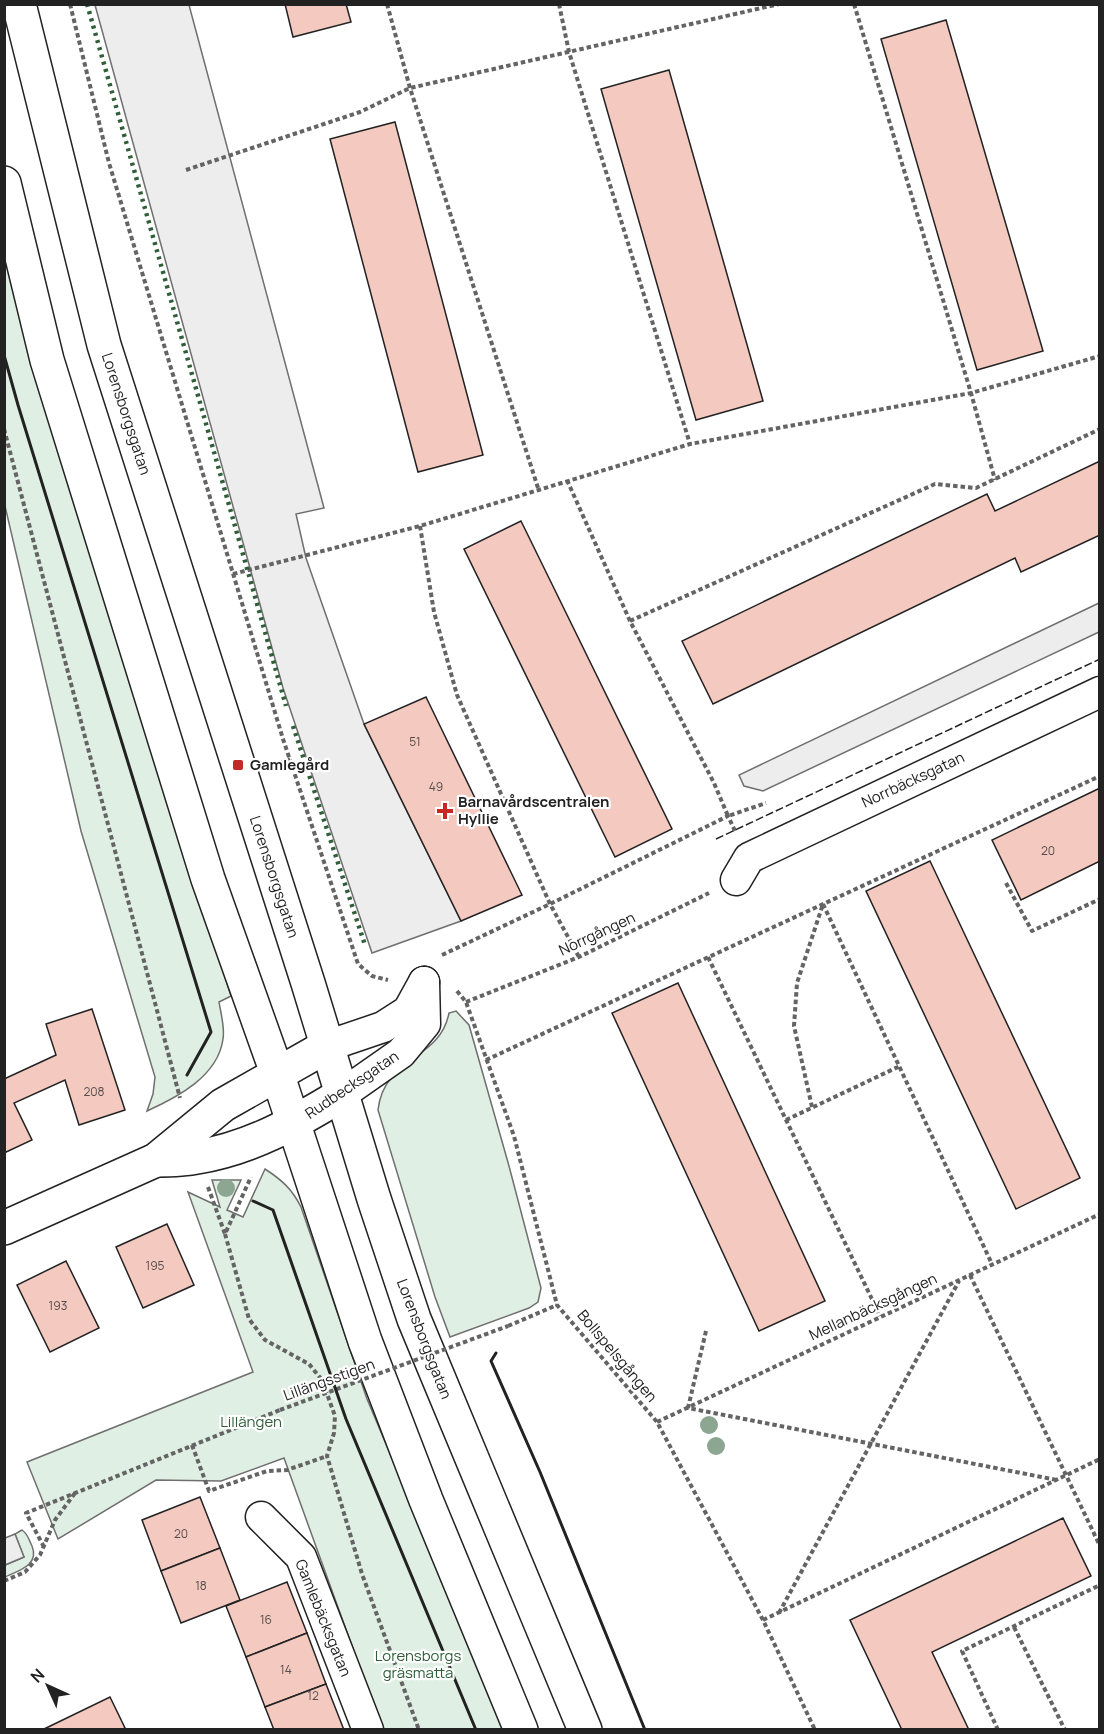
<svg xmlns="http://www.w3.org/2000/svg" width="1104" height="1734" viewBox="0 0 1104 1734" font-family="Manrope,sans-serif">
	<rect width="100%" height="100%" fill="#fff"/>
	<!-- green -->
	<g fill="#e0efe3" stroke="#6f6f6f" stroke-width="1.5">
		<path d="M4,247l170,567 57,182 -12,6c2,12 6,26 4,37 -5,37 -45,58 -76,72l6,-17 2,-17 -74,-246 -76,-325z"/>
		<path d="M456,1011l13,14 40,141 32,122 -3,14 -9,6 -79,29 -15,-40 -57,-187c6,-54 62,-49 71,-97z"/>
		<path d="M265,1169c17,11 27,20 36,38l66,192 139,330h-124l-98,-271 -63,23 -65,-1 -98,59 -31,-77 226,-90 -65,-180 32,15 -8,-27h29l-14,30 16,7z"/>
		<path d="M22,1530c6,4 7,10 10,16 8,19 -14,25 -27,31v-12l19,-8 -9,-23z"/>
	</g>
	<!-- parking -->
	<g fill="#ededed" stroke="#6f6f6f" stroke-width="1.5">
		<path d="M95,5h94l135,503 -28,6 10,44 58,166 97,197 -89,32 -89,-265z"/>
		<path d="M1099,603v29l-336,159 -19,-5 -5,-11z"/>
		<path d="M15,1534l9,23 -19,8v-27z"/>
	</g>
	<!-- building -->
	<g fill="#f3c9c0" stroke="#222" stroke-width="1.5">
		<path d="M285,4h61l5,18 -58,15z"/>
		<path d="M946,20l97,331 -66,19 -96,-331z"/>
		<path d="M669,70l94,331 -67,19 -95,-331z"/>
		<path d="M395,122l88,333 -65,17 -88,-333z"/>
		<path d="M1100,461v74l-79,37 -6,-14 -302,146 -31,-63 305,-147 8,17z"/>
		<path d="M521,521l151,308 -57,28 -151,-308z"/>
		<path d="M426,697l96,198 -61,26 -97,-197z"/>
		<path d="M1100,788v73l-79,39 -29,-60z"/>
		<path d="M930,861l150,317 -64,31 -150,-318z"/>
		<path d="M678,983l147,318 -66,30 -147,-318z"/>
		<path d="M92,1009l33,101 -46,15 -14,-45 -51,23 18,37 -28,13v-74l52,-24 -10,-31z"/>
		<path d="M167,1224l27,61 -51,23 -27,-61z"/>
		<path d="M66,1261l33,67 -49,24 -33,-67z"/>
		<path d="M200,1497l20,51 -59,23 -19,-51z"/>
		<path d="M1063,1518l28,58 -159,76 37,78h-67l-52,-110z"/>
		<path d="M220,1548l20,52 -59,23 -20,-52z"/>
		<path d="M287,1582l20,51 -61,24 -20,-51z"/>
		<path d="M307,1633l19,51 -61,23 -19,-50z"/>
		<path d="M326,1684l18,46h-70l-9,-23z"/>
		<path d="M110,1697l15,31 -4,2h-79z"/>
	</g>
	<g fill="none" stroke-linecap="round" stroke-linejoin="round">
		<defs>
			<g id="street">
				<path d="M736,880l13,-22 351,-166"/>
				<path d="M327,1046l56,-19 25,-16 16,-29"/>
				<path d="M341,1095l60,-42 24,-29 -1,-42"/>
				<path d="M261,1517l40,40 67,173"/>
			</g>
			<g id="secondary">
				<path d="M19,4l85,341 204,638 66,216 40,120 171,411"/>
				<path d="M4,183l43,177 161,519 69,194 88,268 61,159 95,230"/>
				<path d="M156,1160c13,0 28,0 41,-3 54,-9 98,-34 144,-62"/>
				<path d="M4,1228l152,-68 67,-55 104,-59"/>
			</g>
		</defs>
		<!-- street casing -->
		<use href="#street" stroke="#222" stroke-width="33"/>
		<!-- secondary casing -->
		<use href="#secondary" stroke="#222" stroke-width="36"/>
		<!-- path -->
		<g stroke="#646464" stroke-width="4" stroke-dasharray="4.5 3" stroke-linecap="butt">
			<path d="M70,4l39,159 174,576 75,225 14,12 16,4"/>
			<path d="M387,4l23,84 129,403"/>
			<path d="M559,4l10,48 121,392"/>
			<path d="M854,4l117,389 24,87"/>
			<path d="M186,170l174,-58 50,-24 369,-84"/>
			<path d="M4,429l176,669"/>
			<path d="M567,480l63,141 84,162 14,33 38,-13"/>
			<path d="M420,526l14,86 23,83 93,209 29,53"/>
			<path d="M233,574l187,-48 270,-82 281,-51 129,-37"/>
			<path d="M630,621l305,-137 41,4 124,-59"/>
			<path d="M274,765l16,-6"/>
			<path d="M1006,883l26,48 68,-32"/>
			<path d="M823,904l169,360"/>
			<path d="M442,955l108,-51 178,-88 7,15"/>
			<path d="M708,957l172,359"/>
			<path d="M457,991l9,11 48,134 43,169 100,117 106,198 52,110"/>
			<path d="M466,1002l113,-45 130,-64"/>
			<path d="M486,1060l614,-284"/>
			<path d="M812,1107l-18,-81 3,-43 26,-79"/>
			<path d="M786,1120l114,-54"/>
			<path d="M208,1187l17,47 26,-57"/>
			<path d="M225,1234l24,85 16,21 44,24 13,16 13,36 -1,17 -7,23 35,118 57,156"/>
			<path d="M970,1275l130,271"/>
			<path d="M508,1326l49,-21"/>
			<path d="M706,1331l-18,77 369,72"/>
			<path d="M657,1422l443,-208"/>
			<path d="M192,1445l17,46 58,-20 20,-1 40,-14"/>
			<path d="M44,1547l-18,-34 254,-103"/>
			<path d="M4,1581l21,-9 15,-17 15,-35 20,-27"/>
			<path d="M779,1613l180,-332"/>
			<path d="M763,1620l337,-161"/>
			<path d="M1014,1627l51,103"/>
			<path d="M998,1730l-36,-79 138,-66"/>
		</g>
		<!-- street -->
		<use href="#street" stroke="#fff" stroke-width="30"/>
		<!-- secondary -->
		<use href="#secondary" stroke="#fff" stroke-width="33"/>
		<!-- path-bridge -->
		<path stroke="#646464" stroke-width="4" stroke-dasharray="4.5 3" stroke-linecap="butt" d="M280,1410l228,-84"/>
		<!-- hedge -->
		<g stroke="#2f5e38" stroke-width="4.5" stroke-dasharray="3 4.5" stroke-linecap="butt">
			<path d="M87,4l199,702"/>
			<path d="M293,726l72,219"/>
		</g>
		<!-- fence -->
		<path stroke="#222" stroke-width="1.5" stroke-dasharray="8 3" stroke-linecap="butt" d="M716,839l384,-180"/>
		<!-- wall -->
		<g stroke="#222" stroke-width="3">
			<path d="M4,355l14,50 193,627 -24,43"/>
			<path d="M253,1201l20,9 73,209 130,311"/>
			<path d="M496,1353l-5,8 49,111 105,258"/>
		</g>
	</g>
	<!-- trees -->
	<g fill="#8da692">
		<circle cx="226" cy="1188" r="9"/>
		<circle cx="709" cy="1425" r="9"/>
		<circle cx="716" cy="1446" r="9"/>
	</g>
	<!-- markers -->
	<g fill="#c62828" stroke="#fff" stroke-width="2">
		<rect x="232" y="759" width="12" height="12" rx="3"/>
		<path d="M442 802h6v6h6v6h-6v6h-6v-6h-6v-6h6z"/>
	</g>
	<g text-anchor="middle" stroke-width="4.5" stroke-linejoin="round" paint-order="stroke">
		<!-- number labels -->
		<g font-size="12" fill="#564c4a">
			<text x="415" y="746">51</text>
			<text x="436" y="791">49</text>
			<text x="1048" y="855">20</text>
			<text x="94" y="1096">208</text>
			<text x="155" y="1270">195</text>
			<text x="58" y="1310">193</text>
			<text x="181" y="1538">20</text>
			<text x="201" y="1590">18</text>
			<text x="266" y="1624">16</text>
			<text x="286" y="1674">14</text>
			<text x="313" y="1700">12</text>
		</g>
		<!-- street labels -->
		<g font-size="15" fill="#222" stroke="#fff">
			<text transform="translate(126 414) rotate(72)" y="5">Lorensborgsgatan</text>
			<text transform="translate(913 780) rotate(-25)" y="5">Norrbäcksgatan</text>
			<text transform="translate(274 877) rotate(72)" y="5">Lorensborgsgatan</text>
			<text transform="translate(597 934) rotate(-25)" y="5">Norrgången</text>
			<text transform="translate(352 1085) rotate(-34)" y="5">Rudbecksgatan</text>
			<text transform="translate(873 1307) rotate(-25)" y="5">Mellanbäcksgången</text>
			<text transform="translate(424 1339) rotate(69)" y="5">Lorensborgsgatan</text>
			<text transform="translate(617 1356) rotate(50)" y="5">Bollspelsgången</text>
			<text transform="translate(329 1380) rotate(-20)" y="5">Lillängsstigen</text>
			<text transform="translate(323 1618) rotate(68)" y="5">Gamlebäcksgatan</text>
		</g>
		<!-- poi labels -->
		<g font-size="15" font-weight="bold" fill="#222" stroke="#fff" text-anchor="start">
			<text x="250" y="770">Gamlegård</text>
			<text x="458" y="807">Barnavårdscentralen<tspan x="458" dy="17">Hyllie</tspan></text>
		</g>
		<!-- park labels -->
		<g font-size="15" fill="#2f5e38" stroke="#fff">
			<text x="251" y="1427">Lillängen</text>
			<text x="418" y="1661">Lorensborgs<tspan x="418" dy="17">gräsmatta</tspan></text>
		</g>
	</g>
	<!-- border -->
	<rect width="1104" height="1734" fill="none" stroke="#222222" stroke-width="12"/>
	<!-- north arrow -->
	<g transform="translate(48 1686) rotate(315)" stroke="#ffffff" stroke-width="4.5" paint-order="stroke">
	<path d="M0-4.5L10 22L0 15L-10 22Z" fill="#222222"/>
	<text y="-9" font-size="16" font-weight="bold" text-anchor="middle" fill="#222222">N</text>
	</g>
</svg>
